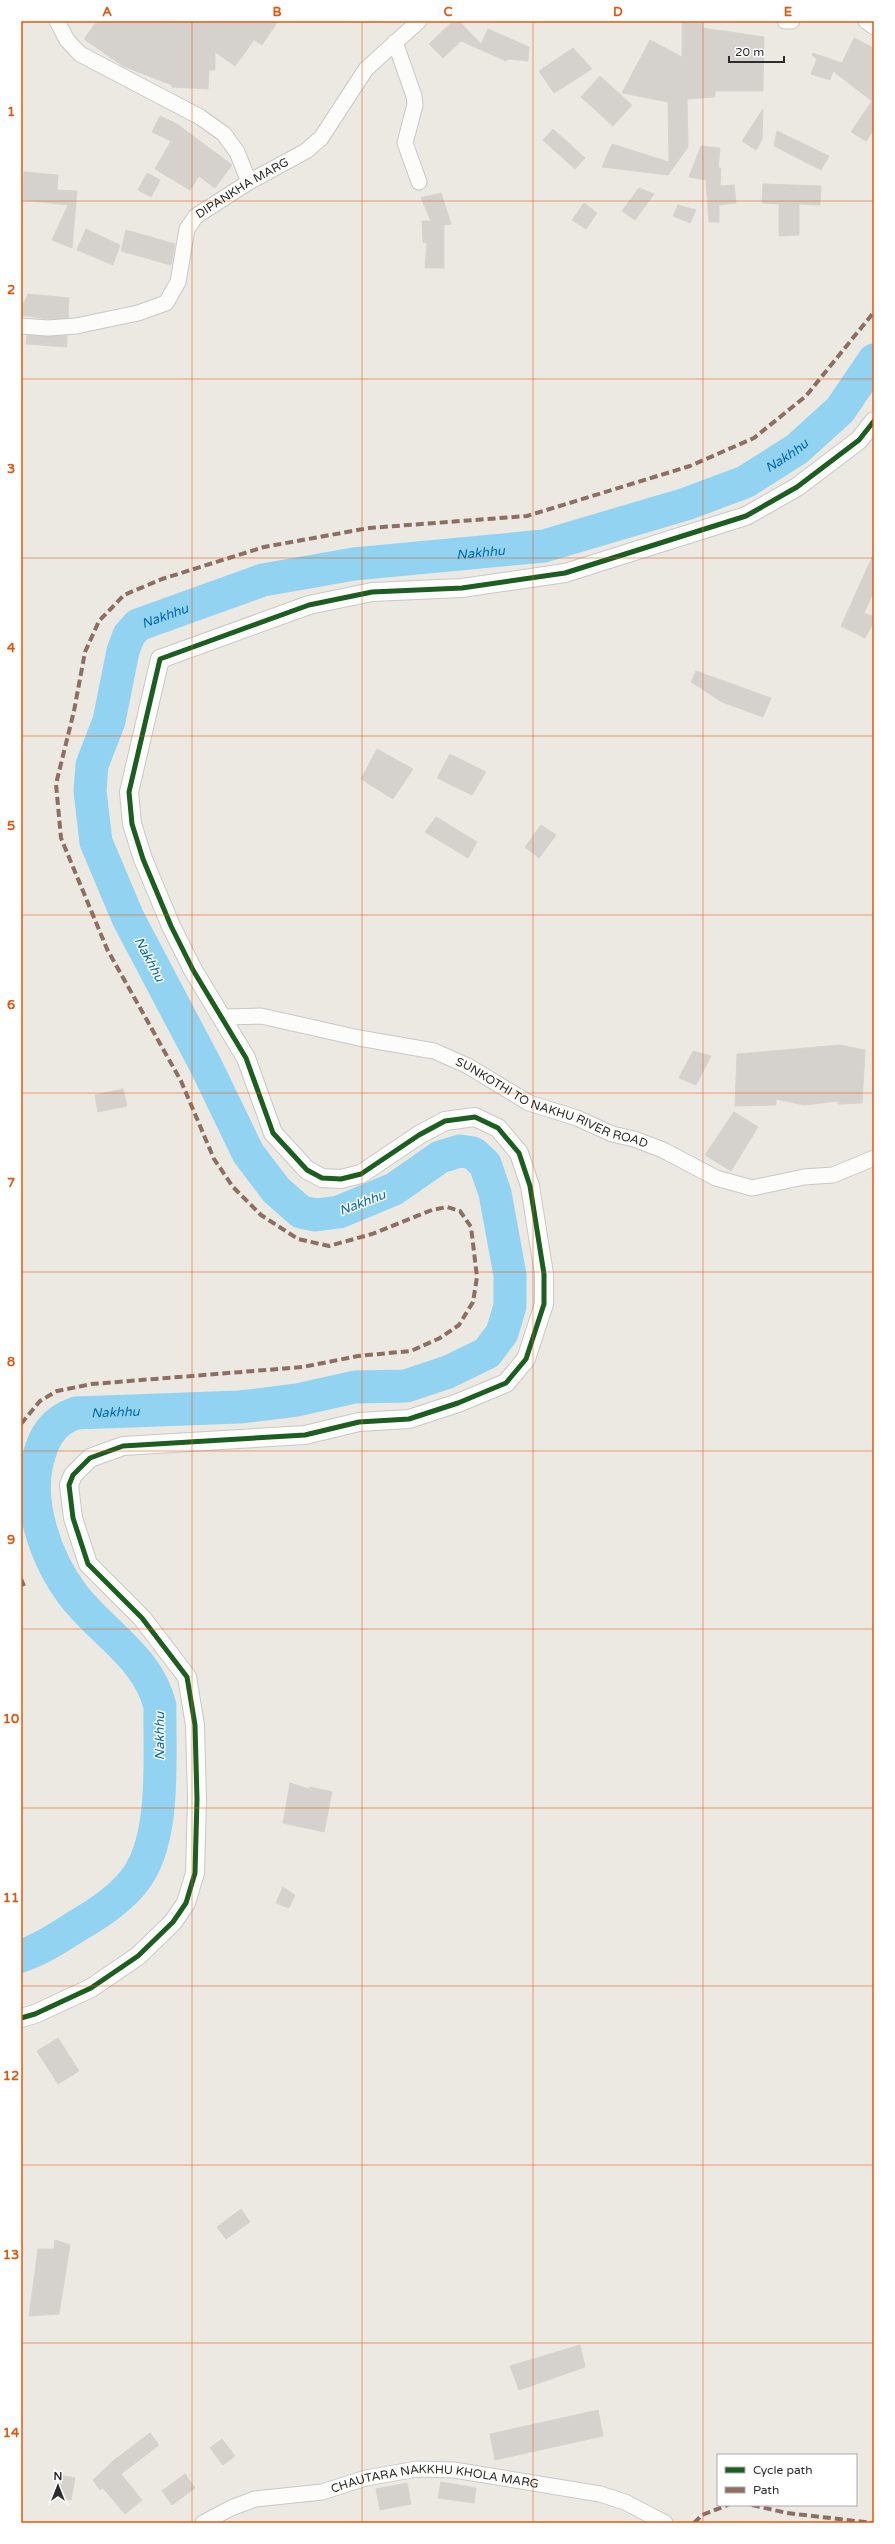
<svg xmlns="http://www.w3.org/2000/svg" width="895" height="2544" viewBox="0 0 895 2544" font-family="'Varela Round',sans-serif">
	<rect width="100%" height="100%" fill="#ece9e3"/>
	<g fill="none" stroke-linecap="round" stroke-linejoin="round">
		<!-- river -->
		<path stroke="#92d3f2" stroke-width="33" id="s1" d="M21,1956c21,-7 40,-20 59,-32 19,-11 40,-25 54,-43 33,-41 25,-125 26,-175 -12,-49 -58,-73 -87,-111 -27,-36 -47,-92 -35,-136 6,-23 15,-38 38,-46l164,-6 57,-7 58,-13 51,-1 42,-14 39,-19 15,-20 8,-27v-31l-15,-82 -10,-29 -12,-11 -13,-2 -20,6 -46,32 -55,23 -23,3 -15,-3 -25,-22 -28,-37 -42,-87 -78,-148 -32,-76 -6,-51 2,-26 17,-44 14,-70 6,-16 9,-10 125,-45 91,-16 190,-18 142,-42 59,-22 52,-33 43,-39 34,-50"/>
	</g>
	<!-- building -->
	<g fill="#d5d2ce" stroke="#d7d4cf">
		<path d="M97,21h181l-16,24 -8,-5 -19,26 -20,-14v18h-6l-1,19 -36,-2v-2l-49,-19 -39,-27z"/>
		<path d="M453,21h6l22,23 7,-15 41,18 -1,14 -21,-2 -1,2 -45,-20 -18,17 -14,-14z"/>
		<path d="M682,21h21v7l61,9 -1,54h-48v6l-28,2 1,48 -20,28 -66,-8 10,-23 57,18 -1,-60 -46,-9 28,-53 32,17z"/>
		<path d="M854,38l20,10v81l-8,12 -15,-9 21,-31 -39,-30 -3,9 -19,-6 6,-15 -5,-4 1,-2 29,10z"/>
		<path d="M573,48l19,21 -38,24 -15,-22z"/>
		<path d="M600,76l32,29 -19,21 -32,-29z"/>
		<path d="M763,109l-1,31 -6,10 -14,-9z"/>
		<path d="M160,116l17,8 55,41 -17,23 -16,-12 -9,14 -35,-21 16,-28 -19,-9z"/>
		<path d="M553,129l32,29 -10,11 -32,-29z"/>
		<path d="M777,131l52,25 -8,14 -47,-24z"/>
		<path d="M701,146l19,2 -2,20h3l-1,18 14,-1 2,18 -17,2v17h-10l-3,-42 -17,-3z"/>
		<path d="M24,172l34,3 -1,15 20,1 -5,57 -20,-8 16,-35 -45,-5z"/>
		<path d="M147,173l13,7 -9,17 -13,-7z"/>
		<path d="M763,184l58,2 -1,19 -21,-1v31l-20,1v-32l-17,-1z"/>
		<path d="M639,188l15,6 -19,26 -13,-9z"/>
		<path d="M441,193l10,31 -7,1v43h-19l2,-25 -4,-1 -1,-21h9l-10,-23z"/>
		<path d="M584,203l13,10 -11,16 -14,-9z"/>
		<path d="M678,205l18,5 -6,13 -17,-7z"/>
		<path d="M86,229l34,16 -7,20 -36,-15z"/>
		<path d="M126,230l49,14 -4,21 -50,-14z"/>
		<path d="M28,294l41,4 -1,20 -20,1 -27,-4v-6z"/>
		<path d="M27,335l40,1v11l-41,-3z"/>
		<path d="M874,553v43l-2,-1 -8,18 10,4v4l-9,17 -24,-12z"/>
		<path d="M696,671l75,27 -8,19 -41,-15 -31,-20z"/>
		<path d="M377,749l36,20 -20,30 -32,-20z"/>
		<path d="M450,754l36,18 -14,23 -35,-17z"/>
		<path d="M436,817l41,25 -9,16 -43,-26z"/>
		<path d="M541,825l15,10 -17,23 -14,-11z"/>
		<path d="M840,1045l25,5 -3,53 -24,1v-3l-34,4 -28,-6v6l-41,1 2,-52z"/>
		<path d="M693,1051l18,5 -15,29 -17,-7z"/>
		<path d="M123,1089l4,17 -29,6 -3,-17z"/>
		<path d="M734,1112l24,15 -27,44 -26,-16z"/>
		<path d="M290,1783l19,6 1,-2 22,5 -8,40 -41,-9z"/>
		<path d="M283,1887l12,8 -6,13 -13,-5z"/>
		<path d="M58,2038l21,33 -21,13 -21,-33z"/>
		<path d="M241,2209l9,13 -24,17 -9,-12z"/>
		<path d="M55,2240l15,5 -11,69 -30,2 9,-67h16z"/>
		<path d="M580,2345l5,22 -66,23 -9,-24z"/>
		<path d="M598,2410l5,26 -108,24 -5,-26z"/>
		<path d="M150,2433l9,12 -38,29 21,26 -17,14 -22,-26 -3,2 -7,-10 20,-19z"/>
		<path d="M222,2439l13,17 -12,9 -13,-17z"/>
		<path d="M185,2474l10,14 -23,17 -10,-14z"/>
		<path d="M60,2475l15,3 -4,22 -15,-3z"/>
		<path d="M441,2482l35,6 -2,15 -36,-5z"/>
		<path d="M407,2483l4,21 -31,6 -4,-21z"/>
	</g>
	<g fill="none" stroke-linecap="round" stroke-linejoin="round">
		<defs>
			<g id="minor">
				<path d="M57,21l10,19 13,14 120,63 24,17 13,18 12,30"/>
				<path d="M785,21h7"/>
				<path d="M866,21l8,6"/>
				<path d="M395,42l19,54 1,9 -10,38 14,39"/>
				<path id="s2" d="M21,326l27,2 28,-2 62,-13 28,-10 12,-21 9,-53 9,-13 53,-34 57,-31 15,-13 45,-69 53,-48"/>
				<path id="s3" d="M222,1017l39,-1 98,22 75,13 34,15 61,37 48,15 35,16 22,5 29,11 53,28 36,10 52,-11 29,-2 41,-17"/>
				<path id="s4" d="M203,2523l28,-15 24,-9 67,-7 44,-14 51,-9 37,1 146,24 25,8 40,21"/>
			</g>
			<path id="tertiary" d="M21,2018l14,-4 56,-26 47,-32 35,-34 13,-19 9,-30 2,-74 -2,-74 -8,-48 -45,-59 -54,-54 -15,-46 -4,-33 4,-10 17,-17 33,-12 182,-11 54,-13 50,-3 49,-16 48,-20 20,-24 18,-55v-30l-14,-88 -11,-33 -21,-25 -23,-11 -30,4 -26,14 -58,39 -20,5 -19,-1 -15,-8 -34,-37 -27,-75 -53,-88 -22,-44 -28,-67 -11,-35 -3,-32 31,-133 149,-54 63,-13 90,-4 103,-15 181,-57 51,-29 62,-47 15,-19"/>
		</defs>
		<!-- minor casing -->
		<use href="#minor" stroke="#c9c8c8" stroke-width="17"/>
		<!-- tertiary casing -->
		<use href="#tertiary" stroke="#c9c8c8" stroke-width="20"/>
		<!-- minor -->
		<use href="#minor" stroke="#fcfcfb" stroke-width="15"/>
		<!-- tertiary -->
		<use href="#tertiary" stroke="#fcfcfb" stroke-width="18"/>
		<!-- quiet -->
		<g stroke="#8d6e63" stroke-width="4" stroke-dasharray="8 4" stroke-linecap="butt">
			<path d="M21,1424l19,-23 17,-10 35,-7 211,-17 55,-11 53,-5 29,-13 19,-13 14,-23 4,-25 -6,-50 -11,-16 -13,-4 -15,3 -60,24 -43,12 -31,-7 -37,-24 -28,-28 -19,-28 -33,-78 -74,-132 -46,-111 -5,-54 18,-73 11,-59 14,-31 25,-26 38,-16 102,-32 105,-19 158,-12 163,-50 64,-28 52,-42 68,-84"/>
			<path d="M21,1579l3,7"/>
			<path d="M752,2505l35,8 86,10"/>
			<path d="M694,2523l8,-8 26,-10"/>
		</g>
		<defs>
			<path id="cycleway" d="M21,2018l14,-4 56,-26 47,-32 35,-34 13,-19 9,-30 2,-74 -2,-74 -8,-48 -45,-59 -54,-54 -15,-46 -4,-33 4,-10 17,-17 33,-12 182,-11 54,-13 50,-3 49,-16 48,-20 20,-24 18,-55v-30l-14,-88 -11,-33 -21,-25 -23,-11 -30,4 -26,14 -58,39 -20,5 -19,-1 -15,-8 -34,-37 -27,-75 -53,-88 -22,-44 -28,-67 -11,-35 -3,-32 31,-133 149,-54 63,-13 90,-4 103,-15 181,-57 51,-29 62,-47 15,-19"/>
		</defs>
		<!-- cycleway casing -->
		<use href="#cycleway" stroke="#fff" stroke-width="8"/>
		<!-- cycleway -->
		<use href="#cycleway" stroke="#1b5e20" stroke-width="5"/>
	</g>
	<!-- grid -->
	<path fill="none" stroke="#df570e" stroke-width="1" stroke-opacity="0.55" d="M192,21v2502M362,21v2502M533,21v2502M703,21v2502M21,201h853M21,379h853M21,558h853M21,736h853M21,915h853M21,1093h853M21,1272h853M21,1451h853M21,1629h853M21,1808h853M21,1986h853M21,2165h853M21,2343h853"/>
	<g text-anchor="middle" stroke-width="3" stroke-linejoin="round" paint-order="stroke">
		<!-- street labels -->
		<g font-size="12" fill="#2d2d2d" stroke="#fff">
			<text dy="4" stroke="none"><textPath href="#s2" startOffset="296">DIPANKHA MARG</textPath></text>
			<text dy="4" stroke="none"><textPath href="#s3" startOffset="345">SUNKOTHI TO NAKHU RIVER ROAD</textPath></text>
			<text dy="4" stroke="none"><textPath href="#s4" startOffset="240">CHAUTARA NAKKHU KHOLA MARG</textPath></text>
		</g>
		<!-- water labels -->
		<g font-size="13" font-style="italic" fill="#0267ac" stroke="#fff">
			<text dy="5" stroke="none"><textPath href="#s1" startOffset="2818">Nakhhu</textPath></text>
			<text dy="5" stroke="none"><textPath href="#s1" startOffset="2494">Nakhhu</textPath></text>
			<text dy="5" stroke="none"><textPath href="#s1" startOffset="2170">Nakhhu</textPath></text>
			<text transform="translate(150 959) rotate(62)" y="5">Nakhhu</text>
			<text transform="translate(362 1202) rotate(-21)" y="5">Nakhhu</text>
			<text dy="5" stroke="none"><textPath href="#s1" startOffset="706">Nakhhu</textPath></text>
			<text transform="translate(159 1736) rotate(-90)" y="5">Nakhhu</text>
		</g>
	</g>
	<!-- border -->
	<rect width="895" height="2544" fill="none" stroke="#ffffff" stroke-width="44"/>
	<!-- legend -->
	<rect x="717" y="2454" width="140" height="52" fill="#ffffff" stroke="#ababab"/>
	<rect x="725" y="2467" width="20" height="6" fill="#1b5e20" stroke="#ababab"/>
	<text x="753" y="2474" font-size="12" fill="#2d2d2d">Cycle path</text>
	<rect x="725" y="2487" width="20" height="6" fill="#8d6e63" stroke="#ababab"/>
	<text x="753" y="2494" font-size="12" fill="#2d2d2d">Path</text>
	<!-- north arrow -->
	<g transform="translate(58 2486)" stroke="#ffffff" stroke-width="3" paint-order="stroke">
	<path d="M0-3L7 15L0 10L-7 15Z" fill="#2d2d2d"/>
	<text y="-6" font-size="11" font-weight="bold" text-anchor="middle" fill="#2d2d2d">N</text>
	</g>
	<!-- scale -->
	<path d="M729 56v6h55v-6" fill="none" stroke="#2d2d2d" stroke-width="2"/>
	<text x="735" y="56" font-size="12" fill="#2d2d2d" stroke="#ffffff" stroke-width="3" paint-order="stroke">20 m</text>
	<rect x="22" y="22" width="851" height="2500" fill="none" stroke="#df570e" stroke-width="1.5"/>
	<g font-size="13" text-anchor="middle" font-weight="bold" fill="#df570e">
		<text x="107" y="16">A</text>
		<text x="277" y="16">B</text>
		<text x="448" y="16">C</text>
		<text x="618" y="16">D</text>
		<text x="788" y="16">E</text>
		<text x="11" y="116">1</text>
		<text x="11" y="294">2</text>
		<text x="11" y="473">3</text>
		<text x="11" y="652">4</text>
		<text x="11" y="830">5</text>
		<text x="11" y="1009">6</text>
		<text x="11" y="1187">7</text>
		<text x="11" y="1366">8</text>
		<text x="11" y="1544">9</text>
		<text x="11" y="1723">10</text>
		<text x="11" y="1902">11</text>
		<text x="11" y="2080">12</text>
		<text x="11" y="2259">13</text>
		<text x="11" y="2437">14</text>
	</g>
</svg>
